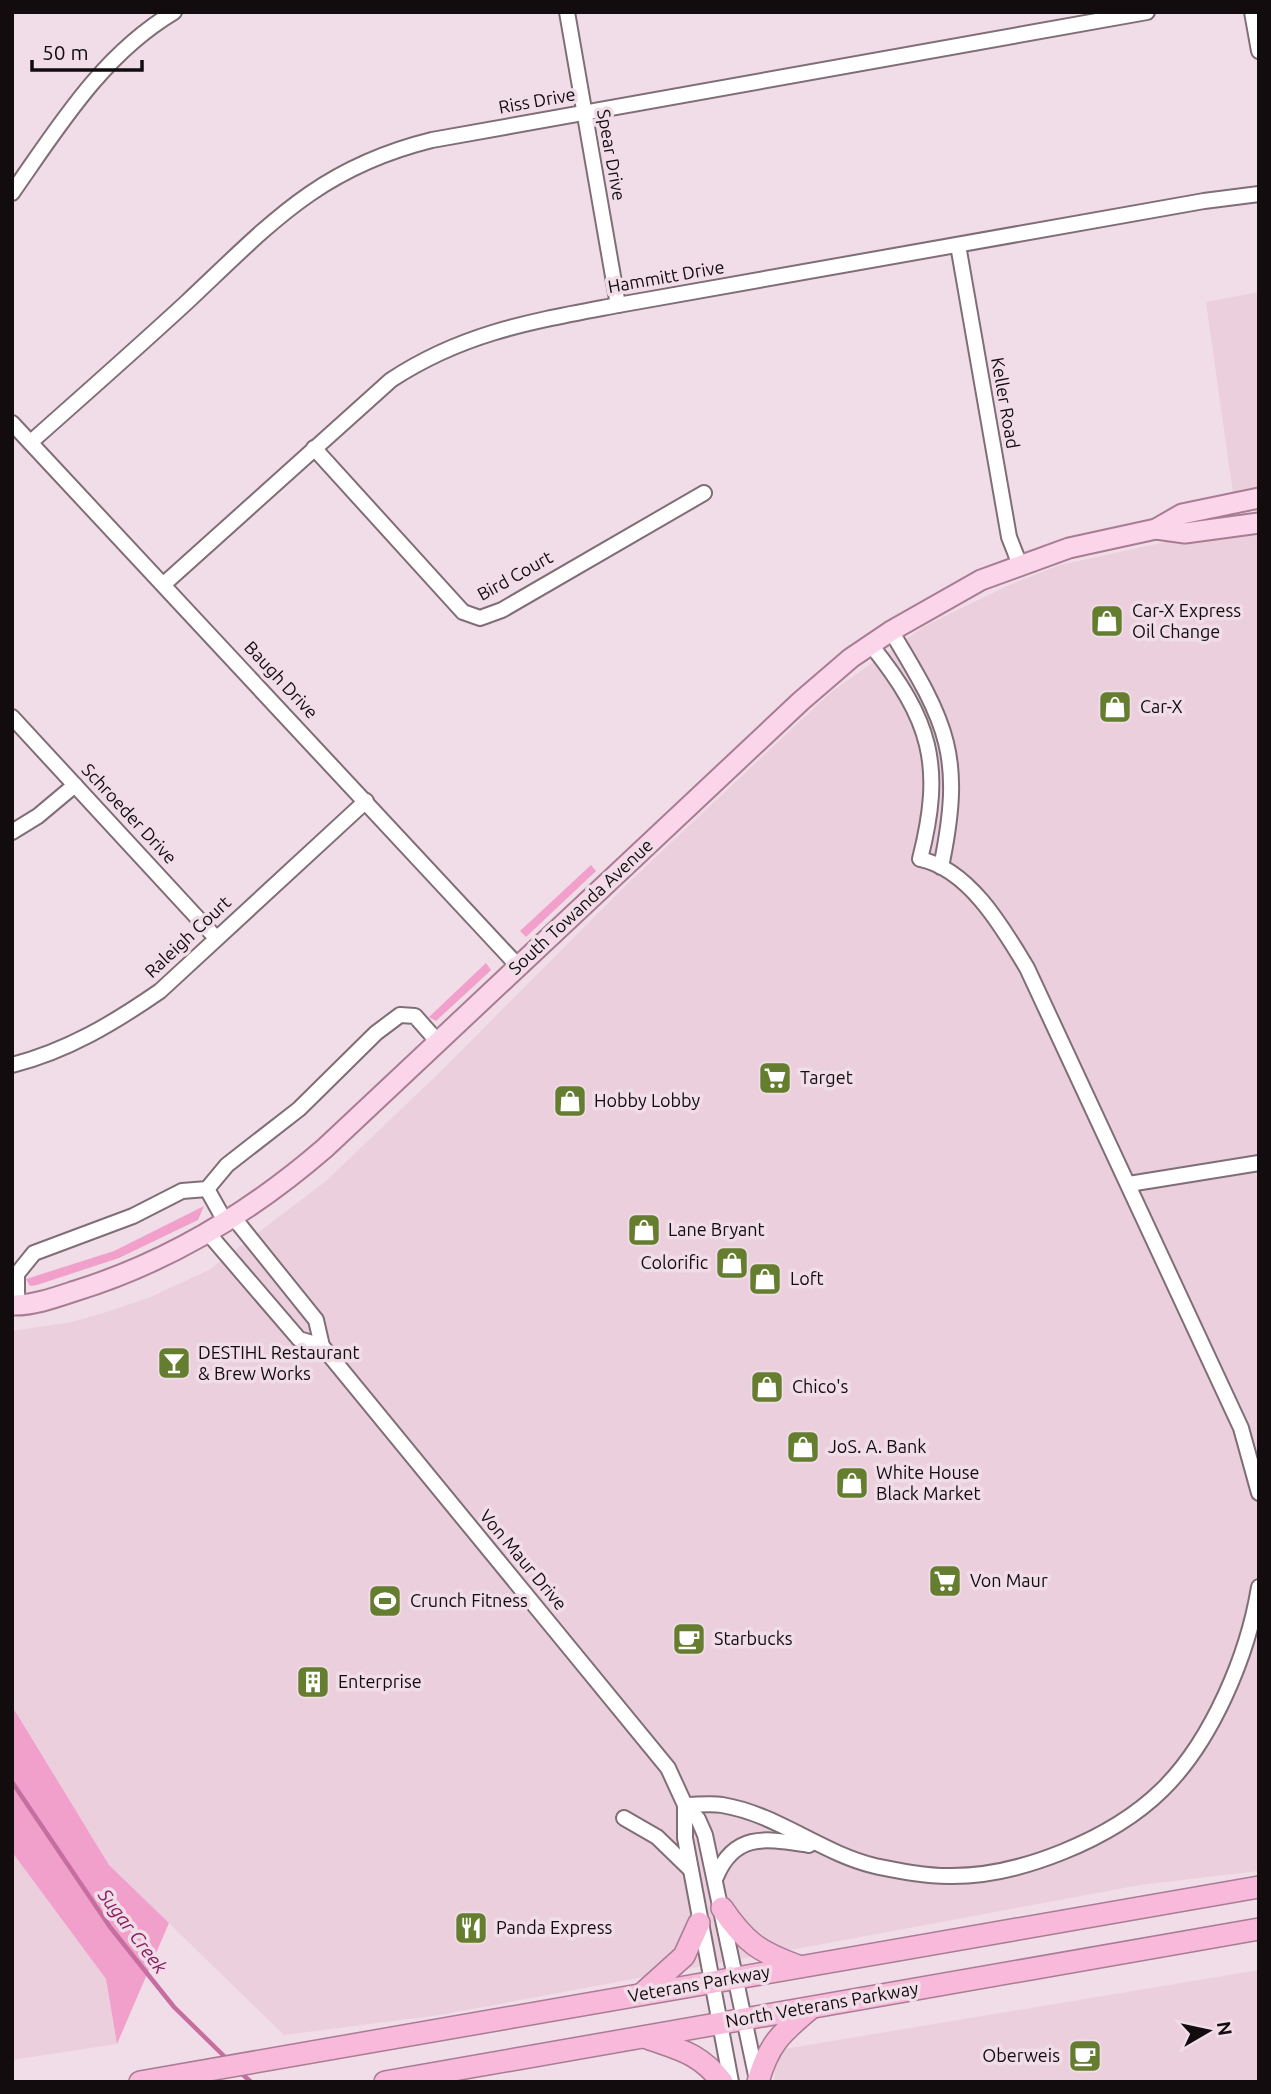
<svg xmlns="http://www.w3.org/2000/svg" width="1271" height="2094" viewBox="0 0 1271 2094" font-family="Ubuntu,sans-serif">
	<rect width="100%" height="100%" fill="#f1dde7"/>
	<!-- built -->
	<g fill="#ebcfdd">
		<path d="M1259,292v197l-26,4 -27,-191z"/>
		<path d="M1259,533v1338l-119,14 -700,130 -156,20 -175,-170 -97,-159v-375l60,-9 35,-10 41,-14 61,-28 117,-89 115,-110 182,-183 208,-196 94,-66 84,-41 51,-20 114,-25z"/>
		<path d="M12,1852l94,127 11,65 -105,16z"/>
		<path d="M1259,1970v112h-485l1,-14 9,-19z"/>
	</g>
	<!-- green -->
	<g fill="#f1a0cc">
		<path d="M591,865l5,6 -70,66 -6,-6z"/>
		<path d="M486,963l5,7 -3,3 -52,48 -7,-4z"/>
		<path d="M204,1206l-6,14 -79,38 -82,27 -7,1 -4,-7 88,-28z"/>
		<path d="M12,1706l97,159 60,58 -52,121 -11,-65 -94,-127z"/>
	</g>
	<g fill="none" stroke-linecap="round" stroke-linejoin="round">
		<!-- stream -->
		<g stroke="#c66ea0" stroke-width="4.5">
			<path d="M12,1782l98,145 64,80 53,52"/>
			<path d="M241,2073l10,9"/>
		</g>
		<defs>
			<g id="minor">
				<path d="M567,12l51,293"/>
				<path d="M1252,12l7,39"/>
				<path d="M12,193c47,-67 90,-138 162,-181"/>
				<path d="M958,245l51,292 11,28"/>
				<path d="M12,423l506,543"/>
				<path d="M32,441c52,-46 104,-92 155,-139 82,-77 131,-134 245,-162l715,-128"/>
				<path d="M314,448l149,164 17,6 22,-8 202,-117"/>
				<path d="M164,584l227,-204c73,-48 143,-59 227,-75l586,-104 55,-7"/>
				<path d="M891,631c57,94 73,125 50,236"/>
				<path d="M871,645c60,75 73,120 49,214 49,10 83,69 107,109l214,460 18,65"/>
				<path d="M12,717l204,221"/>
				<path d="M12,832l26,-16 37,-31"/>
				<path d="M12,1065c55,-14 102,-42 148,-74l206,-190"/>
				<path d="M1129,1184l130,-21"/>
				<path d="M207,1189l19,34"/>
				<path d="M234,1218l82,102 6,26 346,422 17,37 13,14 7,16 52,245"/>
				<path d="M208,1233l91,106 23,7"/>
				<path d="M17,1305v-31l17,-21 99,-37 49,-25 25,-2 20,-24 72,-56 77,-76 24,-18 15,1 23,26"/>
				<path d="M685,1805c12,0 26,-2 37,0 55,9 99,48 153,61 25,5 49,10 74,10 70,1 163,-37 213,-86 50,-49 86,-135 97,-203"/>
				<path d="M685,1805v33l46,244"/>
				<path d="M624,1818l33,19 33,32"/>
				<path d="M716,1877c19,-46 52,-38 93,-32"/>
			</g>
			<g id="major">
				<path d="M1156,529l29,4 74,-10"/>
				<path d="M12,1305c20,1 45,-8 63,-14 94,-29 176,-79 250,-143l476,-447 50,-43 40,-27 90,-51 88,-32 87,-19 26,-15 77,-16"/>
			</g>
			<g id="highway">
				<path d="M722,1908c23,34 37,44 76,58"/>
				<path d="M643,1993l41,-37 15,-33"/>
				<path d="M644,2037c33,12 55,15 78,45"/>
				<path d="M140,2082l1119,-195"/>
				<path d="M385,2082l874,-153"/>
				<path d="M758,2082c10,-37 23,-49 52,-73"/>
			</g>
		</defs>
		<!-- minor casing -->
		<use href="#minor" stroke="#806e77" stroke-width="18"/>
		<!-- major casing -->
		<use href="#major" stroke="#a87c93" stroke-width="23"/>
		<!-- highway casing -->
		<use href="#highway" stroke="#a87c93" stroke-width="24"/>
		<!-- minor -->
		<use href="#minor" stroke="#fff" stroke-width="14"/>
		<!-- major -->
		<use href="#major" stroke="#fbd5e9" stroke-width="19"/>
		<!-- highway -->
		<use href="#highway" stroke="#f8b9da" stroke-width="21"/>
	</g>
	<!-- icons -->
	<defs>
		<symbol id="shop-square" viewBox="-11 -11 22 22"><rect x="-9" y="-9" width="18" height="18" rx="4" fill="#647d2f" stroke="#f1dde7"/><path d="M-5-2.5h2.3a2.7 3.5 0 0 1 5.4 0H5L5.5 6h-11ZM-1.5-2.5h3a1.5 2.3 0 0 0-3 0Z" fill="#fff"/></symbol>
		<symbol id="supermarket-square" viewBox="-11 -11 22 22"><rect x="-9" y="-9" width="18" height="18" rx="4" fill="#647d2f" stroke="#f1dde7"/><path d="M-6-5.5h2.5l.6 2H6L4.5 2H-2.5L-4.4-4H-6ZM-1.5 3.2a1.3 1.3 0 1 0 .1 0ZM3 3.2a1.3 1.3 0 1 0 .1 0Z" fill="#fff"/></symbol>
		<symbol id="bar-square" viewBox="-11 -11 22 22"><rect x="-9" y="-9" width="18" height="18" rx="4" fill="#647d2f" stroke="#f1dde7"/><path d="M-6-5H6L.8 .8V4.5H3.5V6h-7V4.5H-.8V.8Z" fill="#fff"/></symbol>
		<symbol id="stadium-square" viewBox="-11 -11 22 22"><rect x="-9" y="-9" width="18" height="18" rx="4" fill="#647d2f" stroke="#f1dde7"/><path d="M0-5a6.5 5 0 1 0 0 10a6.5 5 0 1 0 0-10ZM-3.5-1.8h7v3.6h-7Z" fill="#fff"/></symbol>
		<symbol id="cafe-square" viewBox="-11 -11 22 22"><rect x="-9" y="-9" width="18" height="18" rx="4" fill="#647d2f" stroke="#f1dde7"/><path d="M-5.5-4.5H6V0H3Q3 3.5 0 3.5H-2.5Q-5.5 3.5-5.5 0ZM3-3.2v2h1.7v-2ZM-6 4.5H4V6H-6Z" fill="#fff"/></symbol>
		<symbol id="building-square" viewBox="-11 -11 22 22"><rect x="-9" y="-9" width="18" height="18" rx="4" fill="#647d2f" stroke="#f1dde7"/><path d="M-4-6H4V6H1V3H-1V6H-4ZM-2.5-4.3h1.7v1.8h-1.7ZM.8-4.3h1.7v1.8H.8ZM-2.5-1h1.7V.8h-1.7ZM.8-1h1.7V.8H.8Z" fill="#fff"/></symbol>
		<symbol id="restaurant-square" viewBox="-11 -11 22 22"><rect x="-9" y="-9" width="18" height="18" rx="4" fill="#647d2f" stroke="#f1dde7"/><path d="M-5-6h1v4h1v-4h1v4h1v-4h1v5L-1.5 .5V6h-2V.5L-5-1ZM5-6V6H3V1.5H1.5Q1.5-4 5-6Z" fill="#fff"/></symbol>
	</defs>
	<g fill-rule="evenodd">
		<use href="#shop-square" x="1088" y="602" width="38" height="38"/>
		<use href="#shop-square" x="1096" y="688" width="38" height="38"/>
		<use href="#supermarket-square" x="756" y="1059" width="38" height="38"/>
		<use href="#shop-square" x="551" y="1082" width="38" height="38"/>
		<use href="#shop-square" x="625" y="1211" width="38" height="38"/>
		<use href="#shop-square" x="713" y="1244" width="38" height="38"/>
		<use href="#shop-square" x="746" y="1260" width="38" height="38"/>
		<use href="#bar-square" x="155" y="1344" width="38" height="38"/>
		<use href="#shop-square" x="748" y="1368" width="38" height="38"/>
		<use href="#shop-square" x="784" y="1428" width="38" height="38"/>
		<use href="#shop-square" x="833" y="1464" width="38" height="38"/>
		<use href="#supermarket-square" x="926" y="1562" width="38" height="38"/>
		<use href="#stadium-square" x="366" y="1582" width="38" height="38"/>
		<use href="#cafe-square" x="670" y="1620" width="38" height="38"/>
		<use href="#building-square" x="294" y="1663" width="38" height="38"/>
		<use href="#restaurant-square" x="452" y="1909" width="38" height="38"/>
		<use href="#cafe-square" x="1066" y="2037" width="38" height="38"/>
	</g>
	<g text-anchor="middle" stroke-width="7" stroke-linejoin="round" paint-order="stroke">
		<!-- street labels -->
		<g font-size="18" fill="#120c0f" stroke="#f1dde7">
			<text transform="translate(537 101) rotate(-10)" y="6">Riss Drive</text>
			<text transform="translate(611 155) rotate(80)" y="6">Spear Drive</text>
			<text transform="translate(666 277) rotate(-10)" y="6">Hammitt Drive</text>
			<text transform="translate(1005 403) rotate(80)" y="6">Keller Road</text>
			<text transform="translate(515 576) rotate(-29)" y="6">Bird Court</text>
			<text transform="translate(281 680) rotate(47)" y="6">Baugh Drive</text>
			<text transform="translate(129 814) rotate(47)" y="6">Schroeder Drive</text>
			<text transform="translate(581 907) rotate(-43)" y="6">South Towanda Avenue</text>
			<text transform="translate(188 937) rotate(-43)" y="6">Raleigh Court</text>
			<text transform="translate(523 1560) rotate(50)" y="6">Von Maur Drive</text>
			<text transform="translate(699 1984) rotate(-10)" y="6">Veterans Parkway</text>
			<text transform="translate(822 2005) rotate(-10)" y="6">North Veterans Parkway</text>
		</g>
		<!-- poi labels -->
		<g font-size="18" fill="#120c0f" stroke="#f1dde7" text-anchor="start">
			<text x="1132" y="617">Car-X Express<tspan x="1132" dy="21">Oil Change</tspan></text>
			<text x="1140" y="713">Car-X</text>
			<text x="800" y="1084">Target</text>
			<text x="594" y="1107">Hobby Lobby</text>
			<text x="668" y="1236">Lane Bryant</text>
			<text x="708" y="1269" text-anchor="end">Colorific</text>
			<text x="790" y="1285">Loft</text>
			<text x="198" y="1359">DESTIHL Restaurant<tspan x="198" dy="21">&amp; Brew Works</tspan></text>
			<text x="792" y="1393">Chico's</text>
			<text x="828" y="1453">JoS. A. Bank</text>
			<text x="876" y="1479">White House<tspan x="876" dy="21">Black Market</tspan></text>
			<text x="970" y="1587">Von Maur</text>
			<text x="410" y="1607">Crunch Fitness</text>
			<text x="714" y="1645">Starbucks</text>
			<text x="338" y="1688">Enterprise</text>
			<text x="496" y="1934">Panda Express</text>
			<text x="1060" y="2062" text-anchor="end">Oberweis</text>
		</g>
		<!-- water labels -->
		<g font-size="19" font-style="italic" fill="#871d62" stroke="#f1dde7">
			<text transform="translate(133 1931) rotate(53)" y="7">Sugar Creek</text>
		</g>
	</g>
	<!-- border -->
	<rect width="1271" height="2094" fill="none" stroke="#120c0f" stroke-width="28"/>
	<!-- north arrow -->
	<g transform="translate(1208 2031) rotate(81)" stroke="#f1dde7" stroke-width="5" paint-order="stroke">
	<path d="M0-5L12 26L0 18L-12 26Z" fill="#120c0f"/>
	<text y="-10" font-size="19" font-weight="bold" text-anchor="middle" fill="#120c0f">N</text>
	</g>
	<!-- scale -->
	<path d="M32 60v10h110v-10" fill="none" stroke="#120c0f" stroke-width="3.5"/>
	<text x="42" y="60" font-size="21" fill="#120c0f" stroke="#f1dde7" stroke-width="5" paint-order="stroke">50 m</text>
</svg>
